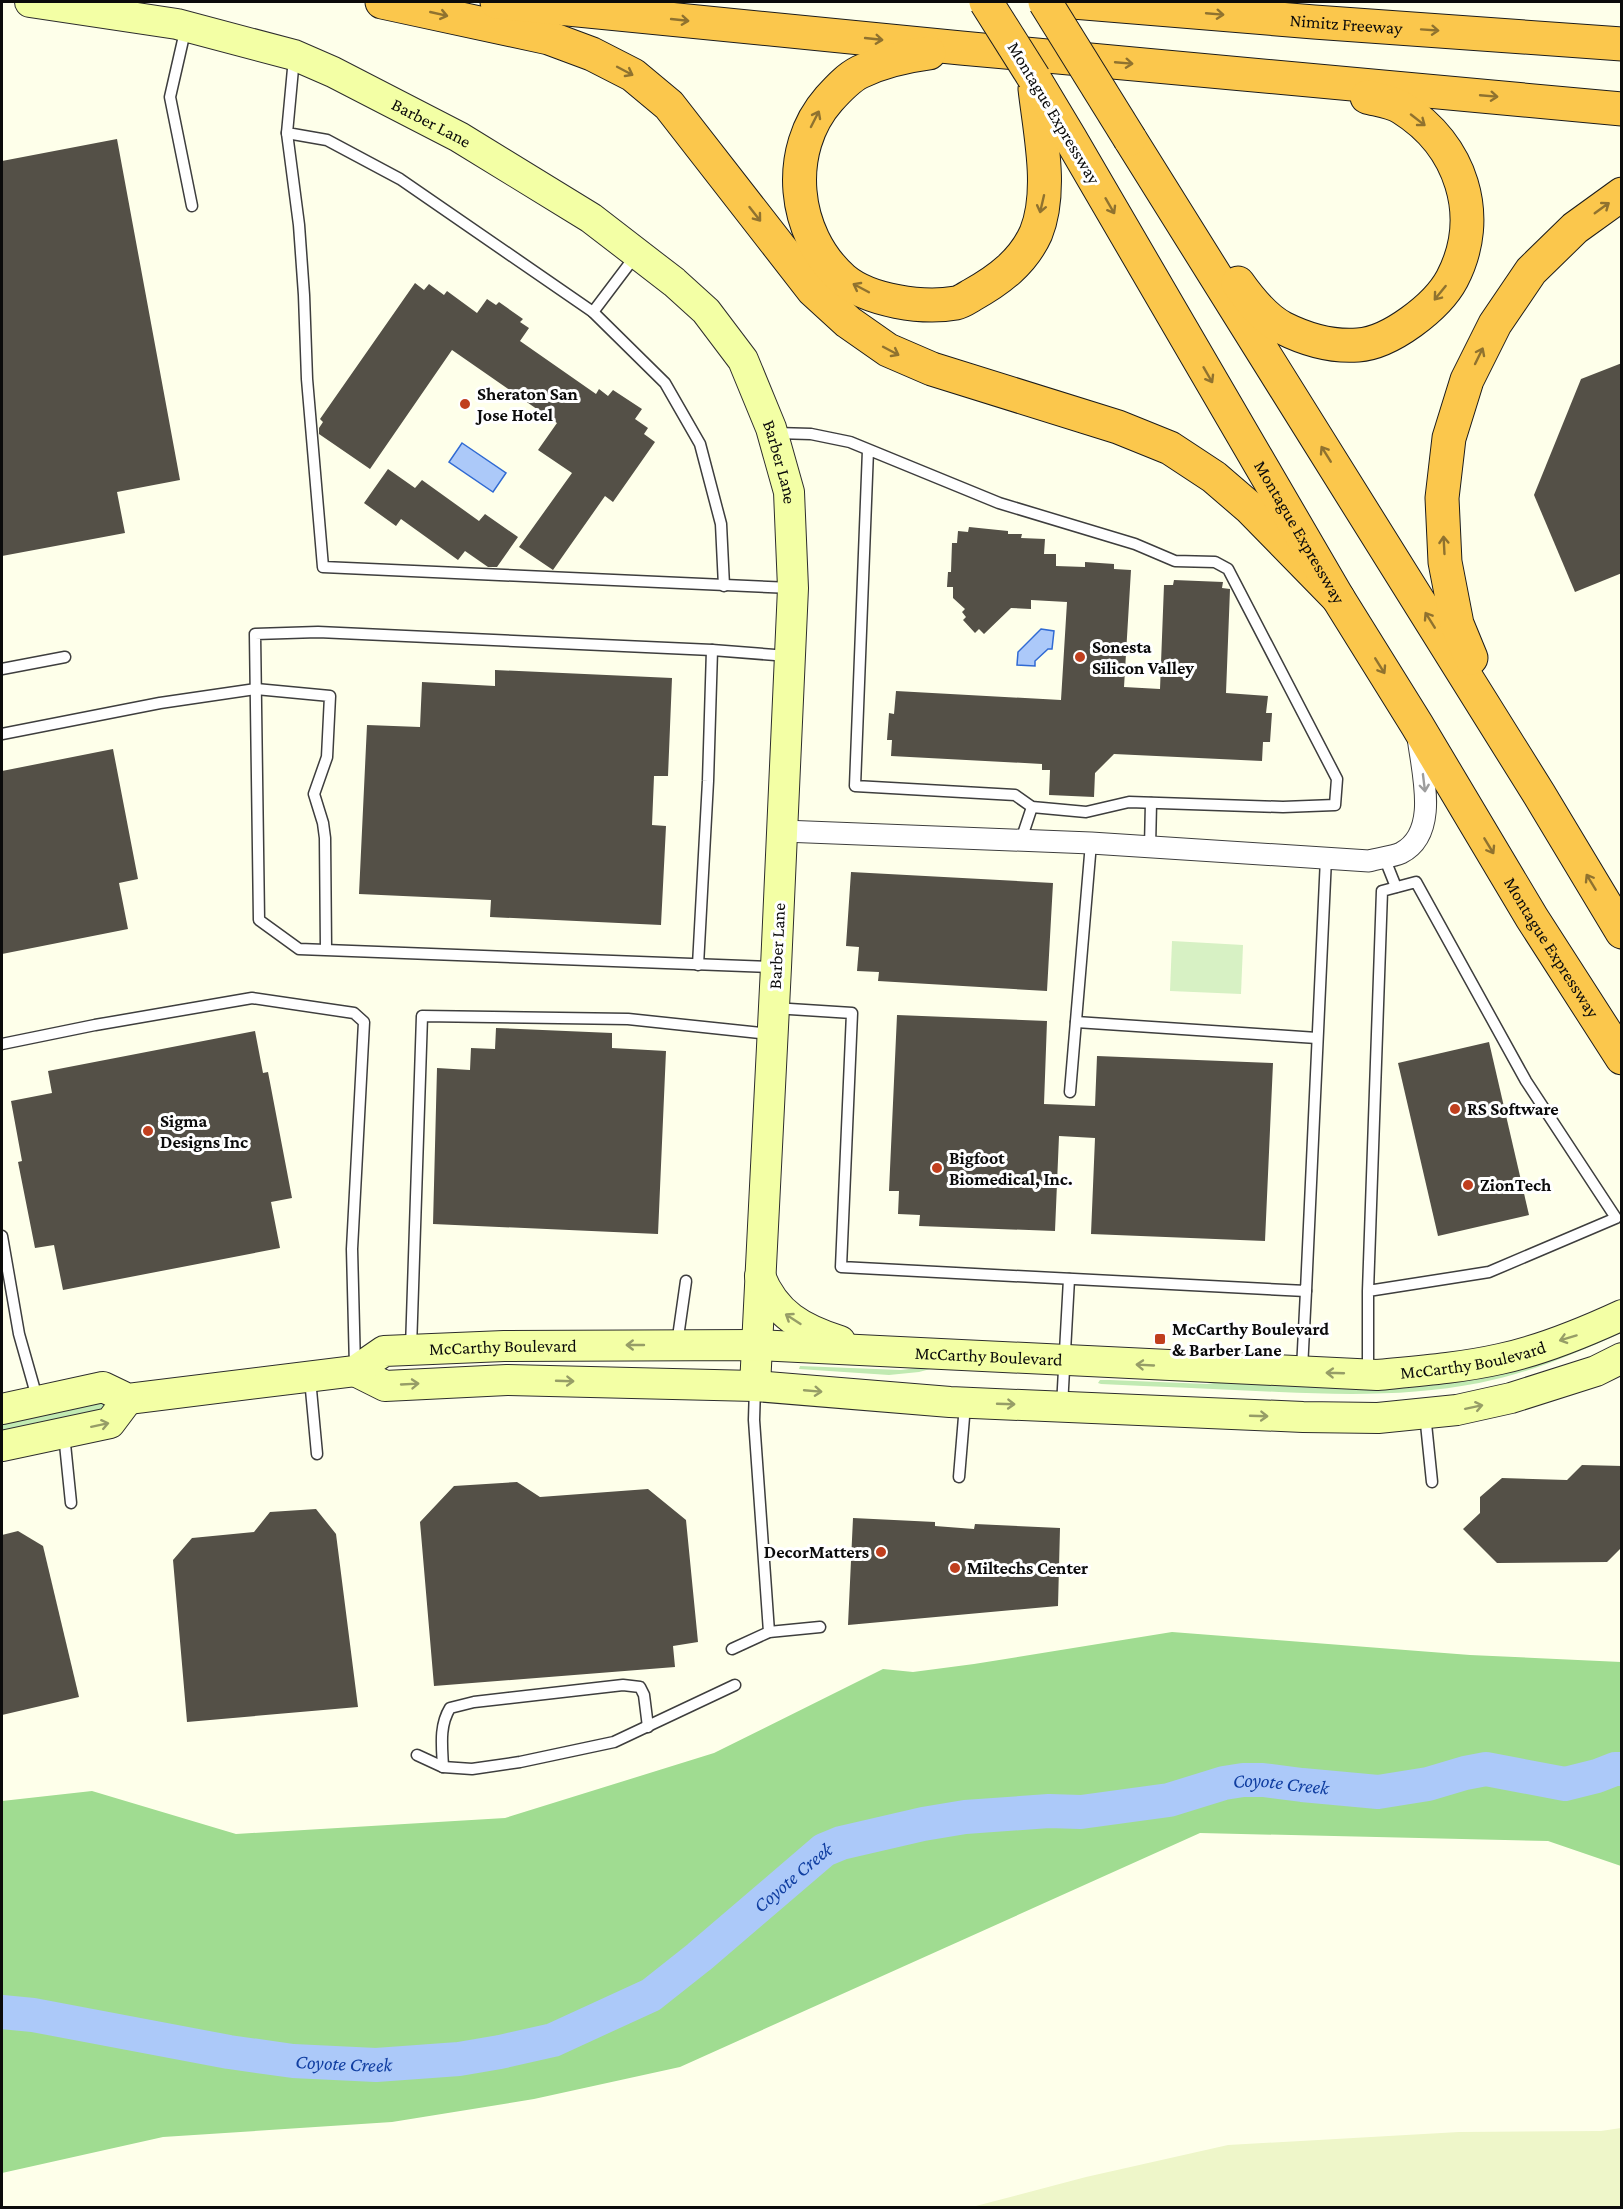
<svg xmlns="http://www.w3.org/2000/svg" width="1623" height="2209" viewBox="0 0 1623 2209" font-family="'Crimson Pro',serif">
	<rect width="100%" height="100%" fill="#feffea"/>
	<!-- farmland -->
	<path fill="#eef6c9" d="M1621,2128v79h-649l114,-30 142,-32 231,-13 142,-1z"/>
	<!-- green -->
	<g fill="#c1eab2">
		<path d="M1621,1328v5c-46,21 -92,40 -142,50 -66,13 -133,12 -200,9 -60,-3 -119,-5 -178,-8l-3,-1 2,-3h10l97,4 35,-5 97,4z"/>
		<path d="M935,1363l-1,5 -15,4 -30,3 -90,-6 1,-3 101,4 16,-2z"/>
		<path d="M95,1397l15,10 -108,24v-6z"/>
	</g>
	<!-- forest -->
	<path fill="#a0dc91" d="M1172,1632l298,23 151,7v204l-73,-25 -348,-8 -520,234 -146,32 -142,23 -229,15 -161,36v-372l90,-10 144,43 269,-16 209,-65 169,-84 30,3 61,-8z"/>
	<!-- pitch -->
	<path fill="#d7f1c4" d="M1172,941l71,4 -2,49 -71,-3z"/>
	<!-- water -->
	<g fill="#acc9f9" stroke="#306ad3" stroke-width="1.5">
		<path d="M462,443l44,30 -13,19 -44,-30z"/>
		<path d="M1041,629l13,2 -2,18h-4l-13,12v5l-18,-1 1,-13z"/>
	</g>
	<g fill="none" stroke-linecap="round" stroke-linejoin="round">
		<!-- river -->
		<path stroke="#acc9f9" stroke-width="34" id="s1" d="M2,2012l31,3 196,37 64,9 83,4 83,-6 41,-7 53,-12 98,-45 48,-38 125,-107 17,-7 82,-19 42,-7 84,-6 32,1 88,-12 55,-17 19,-3h20l39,5 76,7 50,-8 37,-11 21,-4 79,15 32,-8 18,-7h7"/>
	</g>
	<!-- building -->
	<g fill="#545047">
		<path d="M117,139l63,341 -63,12 8,41 -123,23v-395z"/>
		<path d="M415,283l9,7 5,-6 15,11 3,-4 30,22 10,-14 9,6 3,-3 24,17 -3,3 9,6 -9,13 76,53 3,-5 9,7 5,-6 29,19 -7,10 13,9 -4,6 11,8 -42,60 -8,-6 -52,74 -34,-23 53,-74 -34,-23 19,-27 -105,-73 -82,119 -51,-35v-6l4,-6 -3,-3z"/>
		<path d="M1622,363v210l-47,19 -41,-97 47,-116z"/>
		<path d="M388,469l27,19 7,-8 57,41 6,-7 33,23 -21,30h-9l-23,-16 -7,9 -57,-41 -5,7 -32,-23z"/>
		<path d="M969,527l39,4v3h14l-1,4 24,1 -1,15h12v12l29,1v-5l29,2v5l17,1 -7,117 36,2 4,-104h9l1,-5 49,2 -1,6 8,1 -4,104 42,3 -2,17h6l-2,29h-7l-1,19 -148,-7 -19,19 -1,24 -45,-2 1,-25h-8v-6l-151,-8 1,-16h-5l2,-27 5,1 2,-23 165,9 6,-98 -36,-2v9l-20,-1 -27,26 -5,-5 -4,4 -12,-13 3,-3 -4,-5 3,-3 -12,-11v-11h-6l1,-15h3l1,-29h5l1,-12 10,1z"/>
		<path d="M495,670l177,8 -4,98h-14l-2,49 14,1 -5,99 -171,-8 1,-17 -132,-6 8,-169 53,2 2,-45 73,4z"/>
		<path d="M113,749l25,130 -19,4 9,46 -126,25v-183z"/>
		<path d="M851,872l202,11 -6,108 -169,-10 1,-9 -22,-1 2,-24 -13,-1z"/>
		<path d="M897,1015l150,6 -3,83 51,2 2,-50 176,7 -8,178 -174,-7 4,-96 -36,-2 -4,95 -136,-5 1,-11 -22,-1 1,-23h-10z"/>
		<path d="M496,1028l116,5v15l54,3 -8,183 -225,-10 4,-156 33,2 1,-22 24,1z"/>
		<path d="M255,1031l8,42 5,-1 24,126 -21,4 9,46 -217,42 -9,-45 -19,3 -17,-86 4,-1 -11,-60 41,-8 -4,-22z"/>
		<path d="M1489,1042l40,173 -91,21 -40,-173z"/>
		<path d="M1582,1465l40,1v81l-15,15 -110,1 -34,-34 17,-16v-16l22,-19 65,2z"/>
		<path d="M517,1482l23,15 108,-8 38,31 12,122 -25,4 2,21 -241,19 -14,-164 34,-36z"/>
		<path d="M316,1509l20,25 22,173 -171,15 -14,-162 19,-22 62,-6 16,-20z"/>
		<path d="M853,1518l82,4v4l39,3 1,-5 85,4 -2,78 -210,19z"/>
		<path d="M18,1531l25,15 36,151 -77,18v-180z"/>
	</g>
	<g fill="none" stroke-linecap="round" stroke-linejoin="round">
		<defs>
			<g id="lane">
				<path d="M186,27l-16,70 22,109"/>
				<path d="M294,58l-7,75 40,7 73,39 193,133 43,-57"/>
				<path d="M287,133l12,92 5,70 3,84 16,188 469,21"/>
				<path d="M593,312l72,71 35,61 21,80 3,62"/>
				<path d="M776,433l35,1 39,8 149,61 136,41 40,17 40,1 13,7 109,210 -2,26 -52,2 -154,-5 -43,10 -54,-5 -17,-12 -160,-9 13,-336"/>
				<path d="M2,669l63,-12"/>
				<path d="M2,734l158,-31 96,-14 74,7 -3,61 -13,37 9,29 2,15 1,111"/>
				<path d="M1021,840l11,-33"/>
				<path d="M1150,847l1,-44"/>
				<path d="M1384,857l12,30"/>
				<path d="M698,965l10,-184 4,-131"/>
				<path d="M773,967l-474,-18 -40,-29 -4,-286 63,-2 394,18 76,6"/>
				<path d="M774,1008l78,5 -11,254 465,24 20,-433"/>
				<path d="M1076,1022l241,16"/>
				<path d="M2,1044l93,-19 157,-27 102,15 10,9 -12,227 3,118"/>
				<path d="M1070,1092l21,-249"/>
				<path d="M2,1236l17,98 19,67"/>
				<path d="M677,1344l9,-63"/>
				<path d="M411,1348l11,-332 206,3 142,15"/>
				<path d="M1302,1369l4,-78"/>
				<path d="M1368,1373v-82l14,-400 34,-9 110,199 90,137 -127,54 -121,19"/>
				<path d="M310,1379l7,75"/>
				<path d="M755,1387l-1,33 15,212"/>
				<path d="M1062,1406l7,-127"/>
				<path d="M1425,1414l7,68"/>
				<path d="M64,1434l7,69"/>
				<path d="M959,1477l6,-72"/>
				<path d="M732,1649l37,-17 51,-5"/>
				<path d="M417,1755l26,12 29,2 48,-7 94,-20 121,-57"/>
				<path d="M443,1767c-1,-21 -4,-41 7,-59l24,-6 149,-17 17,2 4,8 4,32"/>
			</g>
			<path id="street" d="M783,831l308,12 278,18c10,-3 23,-4 32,-8 39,-20 21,-81 17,-116"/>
			<g id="secondary">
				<path id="s2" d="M30,2l147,22 117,31 39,17 126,65 132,81 83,64 32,29 37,49 28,68 18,64 4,96 -17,379 -21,419"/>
				<path d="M760,1276c15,38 42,53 80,65"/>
				<path d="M355,1371l30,15 122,-6 248,6 195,16 353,15 75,1 79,-8 54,-12 85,-27 26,-13"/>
				<path id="s3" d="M2,1409l101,-22 25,12 227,-28 29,-20 120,-5 252,-1 621,30c42,-4 83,-7 123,-16 42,-9 83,-26 122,-44"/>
				<path d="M2,1446l108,-23 18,-24"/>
			</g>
			<g id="highway">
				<path d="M382,2l167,36 43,16 41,21 36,30 144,185 35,32 40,28 44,19 186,58 52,21 44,29 36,31 88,90"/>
				<path d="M497,2l464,46 661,61"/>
				<path id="s4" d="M1073,2l241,20 308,22"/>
				<path d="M929,53c-23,3 -48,9 -69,19 -12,6 -22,17 -31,27 -45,51 -37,135 14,180 26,22 80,30 113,24 5,-1 11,-5 16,-8 27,-15 51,-33 64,-62 17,-42 4,-100 -1,-144"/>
				<path id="s5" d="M1034,78l36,60 268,460 79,127 115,193 90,140"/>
				<path d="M1130,139l409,655 83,138"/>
				<path d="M1238,283c12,17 26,35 45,45 22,11 49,19 75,17 32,-2 79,-38 94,-66 33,-63 9,-134 -50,-171 -9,-6 -24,-8 -35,-11"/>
				<path d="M1471,658l-14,-34 -12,-62 -3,-64 7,-60 18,-58 28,-56 36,-53 44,-43 47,-34"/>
			</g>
		</defs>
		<!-- lane casing -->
		<use href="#lane" stroke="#3e3e3e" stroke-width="13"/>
		<!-- street casing -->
		<use href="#street" stroke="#3e3e3e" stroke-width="23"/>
		<!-- secondary casing -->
		<use href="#secondary" stroke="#2d2d2d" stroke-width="32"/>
		<!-- highway casing -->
		<use href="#highway" stroke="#1c1c1c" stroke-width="35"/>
		<!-- lane -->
		<use href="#lane" stroke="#fff" stroke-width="10"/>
		<!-- street -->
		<use href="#street" stroke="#fff" stroke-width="21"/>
		<!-- secondary -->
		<use href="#secondary" stroke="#f3ffa5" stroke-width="30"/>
		<!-- highway -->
		<use href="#highway" stroke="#fbc74c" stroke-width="33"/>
		<defs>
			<g id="highway-bridge">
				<path d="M986,2l48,76"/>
				<path d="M1045,2l85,137"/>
			</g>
		</defs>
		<!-- highway-bridge casing -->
		<use href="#highway-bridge" stroke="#1c1c1c" stroke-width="35" stroke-linecap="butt"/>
		<!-- highway-bridge -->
		<use href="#highway-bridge" stroke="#fbc74c" stroke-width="33"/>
	</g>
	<!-- one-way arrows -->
	<defs><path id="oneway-shaft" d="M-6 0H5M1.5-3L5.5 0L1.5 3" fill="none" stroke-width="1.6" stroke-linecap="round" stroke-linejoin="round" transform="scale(1.5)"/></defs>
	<g stroke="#8f722f">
		<use href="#oneway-shaft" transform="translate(439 14) rotate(13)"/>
		<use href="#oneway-shaft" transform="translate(1215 14) rotate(5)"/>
		<use href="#oneway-shaft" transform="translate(680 20) rotate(6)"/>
		<use href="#oneway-shaft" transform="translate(1430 30) rotate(4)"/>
		<use href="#oneway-shaft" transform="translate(874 39) rotate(6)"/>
		<use href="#oneway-shaft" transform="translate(1124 63) rotate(5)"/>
		<use href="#oneway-shaft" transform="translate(625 71) rotate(28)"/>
		<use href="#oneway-shaft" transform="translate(1489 96) rotate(5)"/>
		<use href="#oneway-shaft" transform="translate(815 119) rotate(-63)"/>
		<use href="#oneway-shaft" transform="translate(1418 120) rotate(38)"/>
		<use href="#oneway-shaft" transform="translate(1042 204) rotate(103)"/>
		<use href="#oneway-shaft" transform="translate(1110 206) rotate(60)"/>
		<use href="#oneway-shaft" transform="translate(1602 208) rotate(-36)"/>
		<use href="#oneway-shaft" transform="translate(755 214) rotate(52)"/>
		<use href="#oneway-shaft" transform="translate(861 288) rotate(-152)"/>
		<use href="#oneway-shaft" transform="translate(1440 293) rotate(129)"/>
		<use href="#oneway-shaft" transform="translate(891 351) rotate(28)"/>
		<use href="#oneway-shaft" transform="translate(1479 356) rotate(-64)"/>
		<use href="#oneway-shaft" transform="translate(1208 375) rotate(60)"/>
		<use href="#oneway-shaft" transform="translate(1326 454) rotate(-122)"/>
		<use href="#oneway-shaft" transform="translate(1444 545) rotate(-93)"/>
		<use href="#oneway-shaft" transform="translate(1430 620) rotate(-122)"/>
		<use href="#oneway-shaft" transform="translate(1380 666) rotate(58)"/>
		<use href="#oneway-shaft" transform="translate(1489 846) rotate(59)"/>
		<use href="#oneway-shaft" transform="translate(1591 882) rotate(-121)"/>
	</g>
	<use stroke="#9d9d9d" href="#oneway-shaft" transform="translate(1424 783) rotate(83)"/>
	<g stroke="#969d67">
		<use href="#oneway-shaft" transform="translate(793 1319) rotate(-147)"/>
		<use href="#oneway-shaft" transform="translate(1568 1338) rotate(163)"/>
		<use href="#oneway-shaft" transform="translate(635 1345) rotate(180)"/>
		<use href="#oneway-shaft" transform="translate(1145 1365) rotate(-177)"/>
		<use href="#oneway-shaft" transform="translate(1335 1373) rotate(-178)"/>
		<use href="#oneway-shaft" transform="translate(565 1381) rotate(2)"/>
		<use href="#oneway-shaft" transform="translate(410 1384) rotate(-3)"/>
		<use href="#oneway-shaft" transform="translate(813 1391) rotate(5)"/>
		<use href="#oneway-shaft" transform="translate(1006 1404) rotate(2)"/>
		<use href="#oneway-shaft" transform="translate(1474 1407) rotate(-12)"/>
		<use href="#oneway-shaft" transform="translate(1259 1416) rotate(2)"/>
		<use href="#oneway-shaft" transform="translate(100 1425) rotate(-12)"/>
	</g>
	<!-- markers -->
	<g fill="#c03f1e" stroke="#fff" stroke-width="2">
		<circle cx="465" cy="404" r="6"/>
		<circle cx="1080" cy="657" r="6"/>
		<circle cx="1455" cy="1109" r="6"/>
		<circle cx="148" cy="1131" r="6"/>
		<circle cx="937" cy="1168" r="6"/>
		<circle cx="1468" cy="1185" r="6"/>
		<rect x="1154" y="1333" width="12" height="12" rx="3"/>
		<circle cx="881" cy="1552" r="6"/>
		<circle cx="955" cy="1568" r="6"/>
	</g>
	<g text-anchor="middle" stroke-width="6" stroke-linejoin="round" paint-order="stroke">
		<!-- street labels -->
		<g font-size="18" fill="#0b0b0b" stroke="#fff">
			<text dy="6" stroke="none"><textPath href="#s4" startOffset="274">Nimitz Freeway</textPath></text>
			<text transform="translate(1054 113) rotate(59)" y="6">Montague Expressway</text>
			<text dy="6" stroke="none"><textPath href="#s2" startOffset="423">Barber Lane</textPath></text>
			<text dy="6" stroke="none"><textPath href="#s2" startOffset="927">Barber Lane</textPath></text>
			<text dy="6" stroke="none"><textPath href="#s5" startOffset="526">Montague Expressway</textPath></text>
			<text transform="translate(777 946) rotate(-87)" y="6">Barber Lane</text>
			<text dy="6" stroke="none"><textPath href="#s5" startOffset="1012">Montague Expressway</textPath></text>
			<text dy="6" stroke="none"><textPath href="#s3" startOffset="514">McCarthy Boulevard</textPath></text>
			<text dy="6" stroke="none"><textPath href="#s3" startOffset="1000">McCarthy Boulevard</textPath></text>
			<text dy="6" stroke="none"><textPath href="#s3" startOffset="1486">McCarthy Boulevard</textPath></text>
		</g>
		<!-- poi labels -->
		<g font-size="18" font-weight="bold" fill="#0b0b0b" stroke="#fff" text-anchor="start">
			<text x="477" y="400">Sheraton San<tspan x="477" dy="21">Jose Hotel</tspan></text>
			<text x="1092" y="653">Sonesta<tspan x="1092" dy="21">Silicon Valley</tspan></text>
			<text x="1467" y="1115">RS Software</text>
			<text x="160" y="1127">Sigma<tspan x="160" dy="21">Designs Inc</tspan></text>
			<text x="949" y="1164">Bigfoot<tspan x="949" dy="21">Biomedical, Inc.</tspan></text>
			<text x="1480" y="1191">ZionTech</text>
			<text x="1172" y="1335">McCarthy Boulevard<tspan x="1172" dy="21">&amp; Barber Lane</tspan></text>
			<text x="869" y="1558" text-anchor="end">DecorMatters</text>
			<text x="967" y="1574">Miltechs Center</text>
		</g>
		<!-- water labels -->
		<g font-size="20" font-style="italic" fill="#103ea1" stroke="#fff">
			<text dy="7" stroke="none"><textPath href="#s1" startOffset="1356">Coyote Creek</textPath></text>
			<text dy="7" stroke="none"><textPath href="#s1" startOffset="850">Coyote Creek</textPath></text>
			<text dy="7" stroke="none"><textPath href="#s1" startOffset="346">Coyote Creek</textPath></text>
		</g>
	</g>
	<!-- border -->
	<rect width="1623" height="2209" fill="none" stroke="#0b0b0b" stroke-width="6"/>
</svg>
